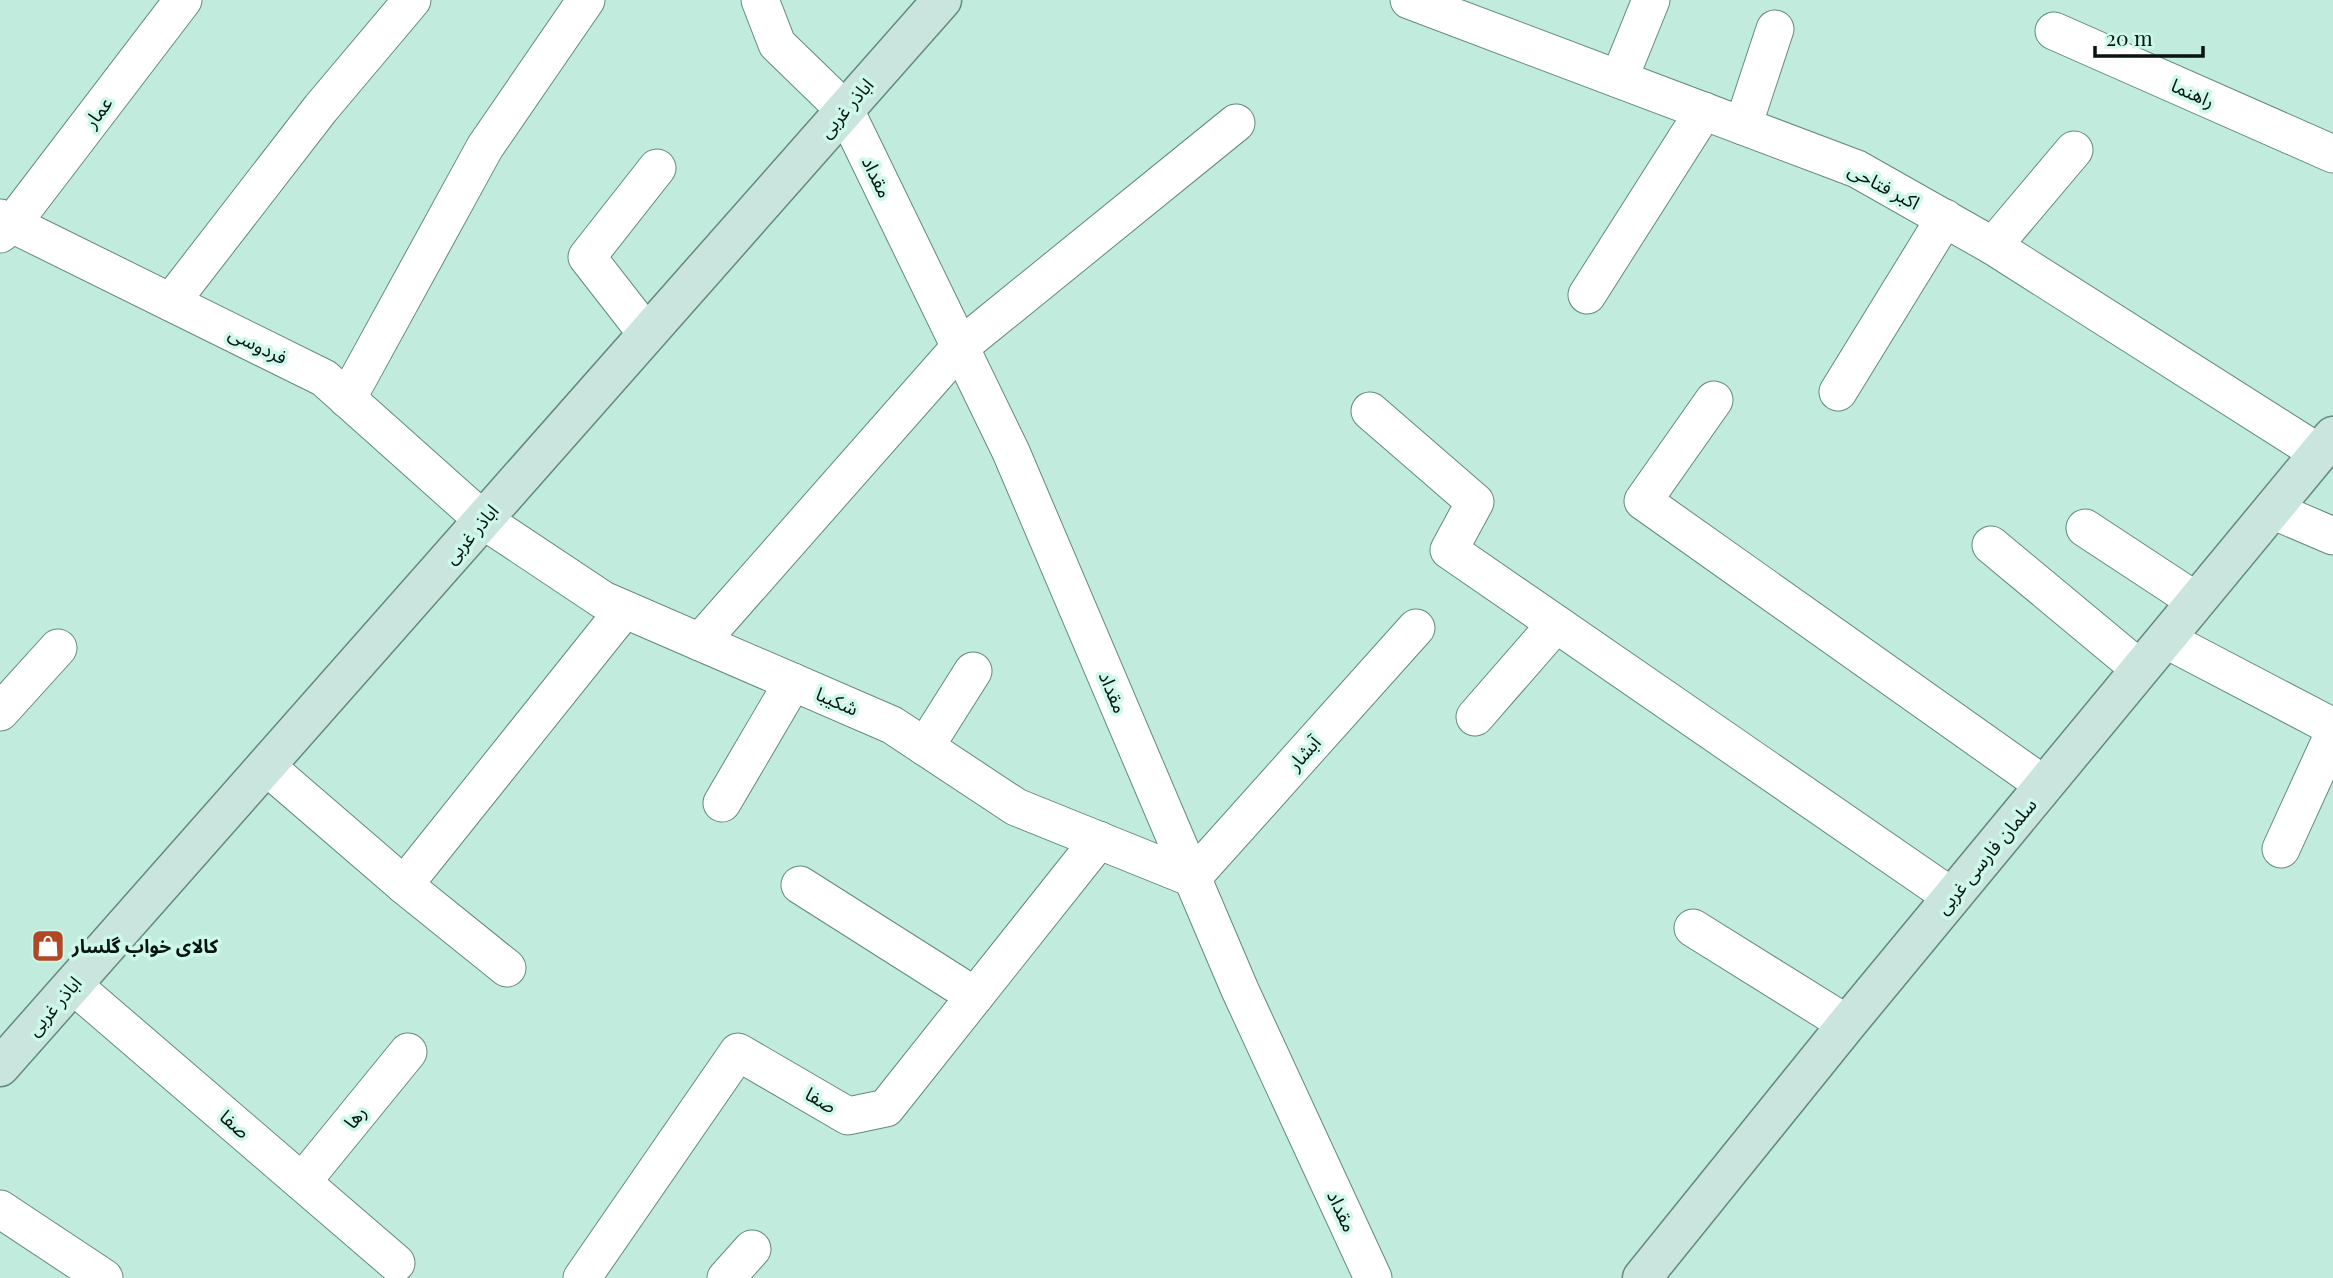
<svg xmlns="http://www.w3.org/2000/svg" width="2333" height="1278" viewBox="0 0 2333 1278" font-family="'Playfair Display','Noto Sans Arabic',serif">
	<rect width="100%" height="100%" fill="#c1ebdd"/>
	<g fill="none" stroke-linecap="round" stroke-linejoin="round">
		<defs>
			<g id="street">
				<path d="M760,0l17,44 68,66 166,342 229,538 133,288"/>
				<path d="M1409,0l448,169 136,77 326,207"/>
				<path d="M2054,31l279,123"/>
				<path d="M1619,79l32,-79"/>
				<path d="M1743,126l32,-97"/>
				<path d="M0,218l324,160 159,142 120,80 289,125 124,82 176,71 224,-250"/>
				<path d="M0,234l12,-10 171,-224"/>
				<path d="M1993,246l81,-96"/>
				<path d="M1587,295l117,-184"/>
				<path d="M171,302l150,-194 91,-108"/>
				<path d="M647,334l-60,-77 70,-89"/>
				<path d="M1838,392l107,-174"/>
				<path d="M347,399l138,-252 101,-147"/>
				<path d="M1714,400l-71,101 401,284"/>
				<path d="M1370,411l105,91 -26,48 503,347"/>
				<path d="M2272,510l61,26"/>
				<path d="M2085,528l111,73"/>
				<path d="M1991,545l149,124"/>
				<path d="M2165,639l168,88"/>
				<path d="M700,642l260,-295 276,-224"/>
				<path d="M0,712l58,-64"/>
				<path d="M1475,717l81,-93"/>
				<path d="M925,747l48,-76"/>
				<path d="M266,766l138,119 103,83"/>
				<path d="M722,803l71,-121"/>
				<path d="M2281,849l52,-114"/>
				<path d="M404,885l220,-275"/>
				<path d="M800,885l175,111"/>
				<path d="M1693,928l154,96"/>
				<path d="M73,985l323,278"/>
				<path d="M302,1182l106,-130"/>
				<path d="M0,1209l104,69"/>
				<path d="M582,1278l156,-226 110,64 38,-8 213,-268"/>
				<path d="M726,1278l26,-29"/>
			</g>
			<g id="secondary">
				<path d="M0,1067l942,-1067"/>
				<path d="M1642,1278l205,-254 486,-588"/>
			</g>
		</defs>
		<!-- street casing -->
		<use href="#street" stroke="#638a7e" stroke-width="39"/>
		<!-- secondary casing -->
		<use href="#secondary" stroke="#638a7e" stroke-width="41"/>
		<!-- street -->
		<use href="#street" stroke="#fff" stroke-width="37"/>
		<!-- secondary -->
		<use href="#secondary" stroke="#c9e5de" stroke-width="38"/>
	</g>
	<!-- icons -->
	<defs>
		<symbol id="shop-square" viewBox="-11 -11 22 22"><rect x="-9" y="-9" width="18" height="18" rx="4" fill="#b04825" stroke="#cef8ea"/><path d="M-5-2.5h2.3a2.7 3.5 0 0 1 5.4 0H5L5.5 6h-11ZM-1.5-2.5h3a1.5 2.3 0 0 0-3 0Z" fill="#fff"/></symbol>
	</defs>
	<g fill-rule="evenodd">
		<use href="#shop-square" x="29" y="927" width="38" height="38"/>
	</g>
	<g text-anchor="middle" stroke-width="7" stroke-linejoin="round" paint-order="stroke">
		<!-- street labels -->
		<g font-size="19" fill="#061511" stroke="#cef8ea">
			<text transform="translate(2193 93) rotate(24)" y="7">راهنما</text>
			<text transform="translate(846 108) rotate(-49)" y="7">اباذر غربی</text>
			<text transform="translate(98 112) rotate(-53)" y="7">عمار</text>
			<text transform="translate(877 177) rotate(64)" y="7">مقداد</text>
			<text transform="translate(1884 186) rotate(28)" y="7">اکبر فتاحی</text>
			<text transform="translate(258 345) rotate(26)" y="7">فردوسی</text>
			<text transform="translate(471 534) rotate(-49)" y="7">اباذر غربی</text>
			<text transform="translate(1113 692) rotate(67)" y="7">مقداد</text>
			<text transform="translate(837 701) rotate(23)" y="7">شکیبا</text>
			<text transform="translate(1304 753) rotate(-48)" y="7">آبشار</text>
			<text transform="translate(1986 856) rotate(-50)" y="7">سلمان فارسی غربی</text>
			<text transform="translate(54 1006) rotate(-49)" y="7">اباذر غربی</text>
			<text transform="translate(821 1100) rotate(30)" y="7">صفا</text>
			<text transform="translate(355 1117) rotate(-51)" y="7">رها</text>
			<text transform="translate(235 1124) rotate(41)" y="7">صفا</text>
			<text transform="translate(1342 1211) rotate(65)" y="7">مقداد</text>
		</g>
		<!-- poi labels -->
		<g font-size="19" font-weight="bold" fill="#061511" stroke="#cef8ea" text-anchor="start">
			<text x="72" y="953">کالای خواب گلسار</text>
		</g>
	</g>
	<!-- scale -->
	<path d="M2095 46v10h108v-10" fill="none" stroke="#061511" stroke-width="3.5"/>
	<text x="2106" y="46" font-size="21" fill="#061511" stroke="#cef8ea" stroke-width="5" paint-order="stroke">20 m</text>
</svg>
